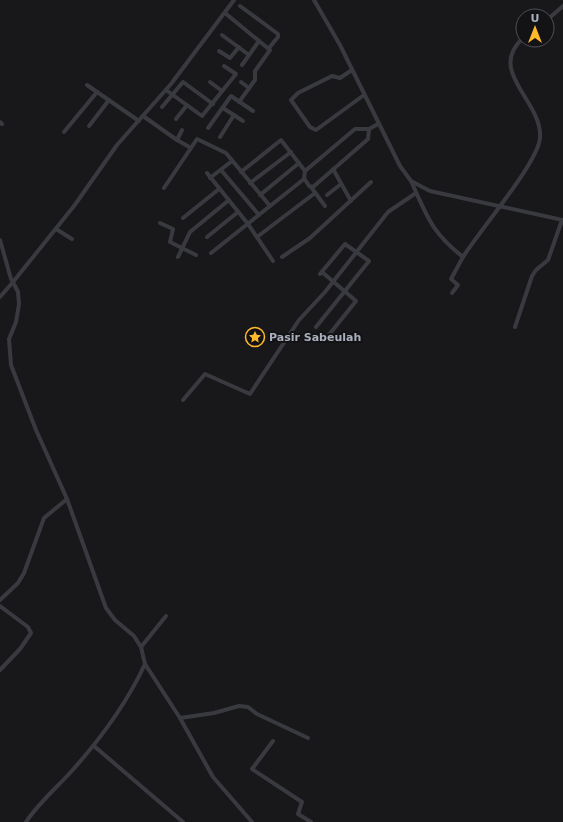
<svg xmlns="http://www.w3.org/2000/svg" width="563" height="822" viewBox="0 0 563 822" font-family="'DejaVu Sans',sans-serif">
	<rect width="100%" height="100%" fill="#18181b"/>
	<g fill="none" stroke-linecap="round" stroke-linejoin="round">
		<!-- minor -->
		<g stroke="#393a40" stroke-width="4">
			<path d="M234,0l-63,84 -54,61 -43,61 -61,76 5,10 1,12 -3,18 -7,17 2,26 25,65 31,69 39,109 9,12 19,16 7,11 4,17 35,54 33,59 39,45"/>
			<path d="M314,0l26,45 60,121 11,15 19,10 133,29"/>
			<path d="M240,6l38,28v3l-9,11"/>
			<path d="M225,13l45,37 -15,21v9l-16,22"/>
			<path d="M547,20l16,-14"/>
			<path d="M222,35l27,20"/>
			<path d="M219,51l11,7 9,-11"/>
			<path d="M242,65l17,-24"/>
			<path d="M352,70l-12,8 -8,-2 -34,17 -7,7 19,27 6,3 48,-35"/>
			<path d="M210,82l12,9"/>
			<path d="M241,82l8,6"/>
			<path d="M87,85l52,36"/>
			<path d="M166,90l36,26 34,-42 -12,-8"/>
			<path d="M162,107l21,-25 30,22"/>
			<path d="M223,108l20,13"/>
			<path d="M143,116l34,24 5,-10"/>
			<path d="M176,119l11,-14"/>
			<path d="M0,122l2,2"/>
			<path d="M89,126l20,-26"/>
			<path d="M208,128l23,-32 22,15"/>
			<path d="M369,129l-1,10 -55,48 -4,-1 -5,-8 1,-7 50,-42h14l9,-5"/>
			<path d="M64,132l33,-40"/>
			<path d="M220,137l14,-22"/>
			<path d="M177,140l14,8"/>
			<path d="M333,169l18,32"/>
			<path d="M221,170l38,45"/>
			<path d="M241,172l40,-32 24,31"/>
			<path d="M207,173l41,51 25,37"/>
			<path d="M210,178l22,-17"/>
			<path d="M411,181c16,35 20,51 52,76 16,-26 75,-94 77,-119 3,-37 -54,-66 -17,-100"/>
			<path d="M250,183l41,-31"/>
			<path d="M311,187l14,19"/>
			<path d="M164,188l33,-49 29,14 44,53"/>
			<path d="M260,195l39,-32"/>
			<path d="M327,195l14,-11"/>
			<path d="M183,218l36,-29"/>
			<path d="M160,223l13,6 -3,13 26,13"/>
			<path d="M56,229l16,10"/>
			<path d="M207,237l31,-25"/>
			<path d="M257,237l58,-44"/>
			<path d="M0,240l11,39 2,3 -13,15"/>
			<path d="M211,253l93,-74"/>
			<path d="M178,257l12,-25 39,-32"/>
			<path d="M282,257l28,-19 61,-56"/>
			<path d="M322,272l34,29 -28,35"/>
			<path d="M452,293l6,-8 -7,-6 12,-22"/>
			<path d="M316,327l53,-66 -24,-17 -25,30"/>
			<path d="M515,327l17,-51 4,-6 12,-10 14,-40"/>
			<path d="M183,400l22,-26 45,20 49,-74 26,-28 63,-80 28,-19"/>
			<path d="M0,600l18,-17 6,-10 20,-55 23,-19"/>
			<path d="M0,606l28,21 3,6 -11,16 -20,21"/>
			<path d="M141,647l25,-31"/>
			<path d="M180,718l34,-5 25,-7 9,1 9,7 51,24"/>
			<path d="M273,741l-21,28 50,33 -4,12 13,8"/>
			<path d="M94,746l89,76"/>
			<path d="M26,822c12,-18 28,-32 43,-48 30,-33 57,-69 76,-110"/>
		</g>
	</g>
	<!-- icons -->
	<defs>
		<symbol id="sight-ring" viewBox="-11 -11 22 22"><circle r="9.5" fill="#131316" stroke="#ffba2c" stroke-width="1.5"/><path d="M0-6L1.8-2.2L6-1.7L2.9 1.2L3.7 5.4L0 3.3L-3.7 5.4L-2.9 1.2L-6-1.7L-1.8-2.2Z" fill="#ffba2c"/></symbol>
	</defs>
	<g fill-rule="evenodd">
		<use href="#sight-ring" x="244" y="326" width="22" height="22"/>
	</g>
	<g text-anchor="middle" stroke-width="4" stroke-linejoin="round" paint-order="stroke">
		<!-- poi labels -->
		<g font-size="11" font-weight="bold" fill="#a9afbb" stroke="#131316" text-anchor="start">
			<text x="269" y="341">Pasir Sabeulah</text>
		</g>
	</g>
	<!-- north arrow -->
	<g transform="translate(535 28)"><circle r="19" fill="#131316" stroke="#4f5158"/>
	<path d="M0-3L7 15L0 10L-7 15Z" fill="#ffba2c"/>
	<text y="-6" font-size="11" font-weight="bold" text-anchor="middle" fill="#a9afbb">U</text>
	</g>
</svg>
